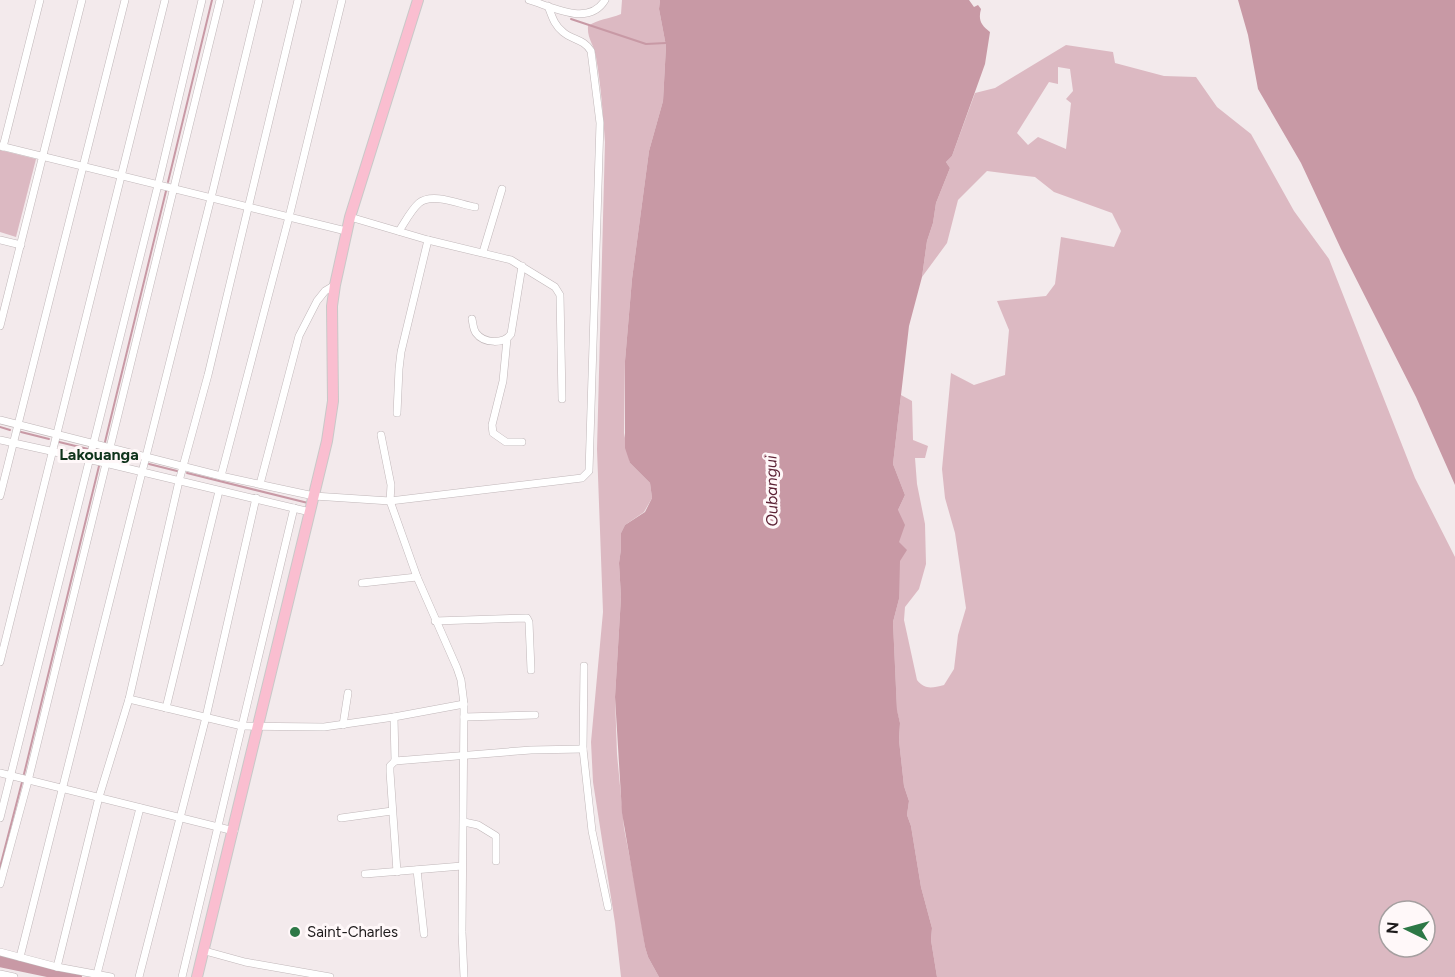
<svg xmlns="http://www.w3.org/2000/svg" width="1455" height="977" font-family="Figtree,sans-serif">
<rect width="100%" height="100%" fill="#f3eaec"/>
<!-- green -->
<g fill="#dcb9c2" fill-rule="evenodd">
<path d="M 622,0 L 660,0 L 659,9 L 666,46 L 663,101 L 649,151 L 632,279 L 625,361 L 624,433 L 630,463 L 650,483 L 652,498 L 644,512 L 625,525 L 621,533 L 621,549 L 619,563 L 621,597 L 615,697 L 617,754 L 624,828 L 639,906 L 645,947 L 648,957 L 659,977 L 621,977 L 615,923 L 593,782 L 591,742 L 603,612 L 597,449 L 605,142 C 603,114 601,86 596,57 C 594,44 587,39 588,26 C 598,19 609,19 621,14 Z"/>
<path d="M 1066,45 L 1113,52 L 1115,63 L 1164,76 L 1196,77 L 1217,107 L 1251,134 L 1294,211 L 1329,259 L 1415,478 L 1455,557 L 1455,977 L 937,977 L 931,940 L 932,928 L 921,887 L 911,826 L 907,815 L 909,801 L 904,786 L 899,740 L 900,723 L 897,711 L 893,622 L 899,599 L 898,510 L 905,495 L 893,464 L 901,395 L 912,401 L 913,440 L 928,446 L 925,458 L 915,458 L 917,484 L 925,524 L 926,564 L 919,589 L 905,607 L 904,620 L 917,680 C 925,690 932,688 944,685 L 954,669 L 958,635 L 966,608 L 955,533 L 945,498 L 942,469 L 951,373 L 974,385 L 1005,375 L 1009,330 L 997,301 L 1046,296 L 1055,284 L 1061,237 L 1114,247 L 1121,231 L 1112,213 L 1054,192 L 1035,177 L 987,171 L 958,200 L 947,243 L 922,277 L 927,241 L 933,223 L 936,203 L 950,168 L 946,162 L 952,156 L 975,93 L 995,88 ZM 1058,67 L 1070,69 L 1073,91 L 1066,99 L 1071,103 L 1066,149 L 1038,137 L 1028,145 L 1017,133 L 1049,82 L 1058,84 ZM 1389,911 L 1425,911 L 1425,947 L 1389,947 Z"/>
<polygon points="0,150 36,159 16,237 0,232"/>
</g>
<!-- water -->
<g fill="#c899a5">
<path d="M 660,0 L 969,0 L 974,7 L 978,5 L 981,9 C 978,20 981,25 990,32 L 985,64 L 952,156 L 946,162 L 950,168 L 936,203 L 933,223 L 927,241 L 922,277 L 909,326 L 893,464 L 905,495 L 898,510 L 905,525 L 899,542 L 907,550 L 900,561 L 899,599 L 893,622 L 897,710 L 900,723 L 899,740 L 904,786 L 909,801 L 907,815 L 911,826 L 921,887 L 932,928 L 931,940 L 937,977 L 659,977 L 648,957 L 645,947 L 622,813 L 615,697 L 621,597 L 619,563 L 621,549 L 621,533 L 625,525 L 645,512 L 652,498 L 650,483 L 630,463 L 625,448 L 625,361 L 632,279 L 649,151 L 663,101 L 666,46 L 659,9 Z"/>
<polygon points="1238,0 1455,0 1455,485 1416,397 1341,249 1301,163 1258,89 1248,35"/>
</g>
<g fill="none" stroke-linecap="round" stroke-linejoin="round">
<!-- stream -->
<g stroke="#c899a5" stroke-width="2">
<polyline points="571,19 646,44 666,43"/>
<polyline points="168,182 212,0"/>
<polyline points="0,427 10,430"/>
<polyline points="21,432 49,439"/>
<polyline points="59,442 88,449"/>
<polyline points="105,442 166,191"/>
<polyline points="96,451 107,454"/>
<polyline points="109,454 138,461"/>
<polyline points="149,464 177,471"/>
<polyline points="187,473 308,503"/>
<polyline points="24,774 99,466"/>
<polyline points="0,867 22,782"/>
</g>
<!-- river -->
<polyline stroke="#c899a5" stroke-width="12" points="0,961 76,977"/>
<!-- minor casing -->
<g stroke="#c0b7b9" stroke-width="8">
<g id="minor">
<path d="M 529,0 C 553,7 589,27 605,0"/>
<polyline points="0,146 346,231"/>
<polyline points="3,147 40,0"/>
<polyline points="350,217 428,240 511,260 555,287 560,295 562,399"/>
<path d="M 399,231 C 405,222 411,210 419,203 C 432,192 459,204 475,207"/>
<polyline points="0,240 21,245"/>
<polyline points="483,252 502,189"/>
<path d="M 472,319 C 473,323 473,329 476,333 C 484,344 504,344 511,334 L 522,266"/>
<polyline points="0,326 82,0"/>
<polyline points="507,339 503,381 492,425 493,433 506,442 522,442"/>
<polyline points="397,413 399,369 401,352 428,240"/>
<path d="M 0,420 L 221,476 L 314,496 L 390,501 L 582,478 L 589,471 L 600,123 L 591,51 C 584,39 572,40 563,32 C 554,25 552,16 548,6"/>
<polyline points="381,435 391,485 390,501 417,577 457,668 461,680 464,704 462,932 464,977"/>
<polyline points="0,440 105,463 310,512"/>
<polyline points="221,476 289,217 342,0"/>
<polyline points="260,484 299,336 317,301 325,291 335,285"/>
<polyline points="0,496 125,0"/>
<polyline points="362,583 417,577"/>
<polyline points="435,621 527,618 529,622 531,670"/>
<polyline points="0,662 165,0"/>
<polyline points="584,666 583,749 592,831 608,907"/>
<polyline points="129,699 242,726 324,727 394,717 464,704"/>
<polyline points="166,708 219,491"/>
<polyline points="394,717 395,761 531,750 583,749"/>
<polyline points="464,717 535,715"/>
<polyline points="343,725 348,693"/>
<polyline points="395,761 390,766 390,772 397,872"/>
<polyline points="0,773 234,831"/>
<polyline points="0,818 158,185 202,0"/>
<polyline points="341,818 392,811"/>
<polyline points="464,822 478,825 496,836 496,861"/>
<polyline points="417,870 424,934"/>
<polyline points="365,874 462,866"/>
<polyline points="0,884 28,781 220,0"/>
<polyline points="205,951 245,962 330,977"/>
<polyline points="0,952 57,967 111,977"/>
<polyline points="20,957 211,198 259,0"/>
<polyline points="57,967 99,797 129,699 179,481 208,375 298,0"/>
<polyline points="0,974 14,977"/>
<polyline points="97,974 140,808"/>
<polyline points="139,977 206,717 256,498"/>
<polyline points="182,977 294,508"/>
</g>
</g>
<!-- primary casing -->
<g stroke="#c9c8c8" stroke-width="12">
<polyline id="primary" points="197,977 327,441 333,401 332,306 335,285 350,217 418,0"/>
</g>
<!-- minor -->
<use href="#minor" stroke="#fff" stroke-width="7"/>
<!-- primary -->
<use href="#primary" stroke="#fabed0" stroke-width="10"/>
</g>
<!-- markers -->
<circle fill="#2d7846" stroke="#fff8f9" stroke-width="2" cx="295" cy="932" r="6"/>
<g text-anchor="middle" stroke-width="6" stroke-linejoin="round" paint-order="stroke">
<!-- poi labels -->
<g font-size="15" fill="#1d1a1b" stroke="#fff8f9" text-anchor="start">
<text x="307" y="937">Saint-Charles</text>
</g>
<!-- neighbourhood labels -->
<g font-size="16" font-weight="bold" fill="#0f331b" stroke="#fff8f9">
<text x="99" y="460">Lakouanga</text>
</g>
<!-- water labels -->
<g font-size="16" font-style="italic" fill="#5d2336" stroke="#fff8f9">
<text transform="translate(771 491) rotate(-91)" y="6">Oubangui</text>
</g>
</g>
<!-- north arrow -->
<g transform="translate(1407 929) rotate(275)"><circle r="28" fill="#fff8f9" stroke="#a59fa0" stroke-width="1.5"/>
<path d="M0-4.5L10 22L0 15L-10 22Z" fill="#2d7846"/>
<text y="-9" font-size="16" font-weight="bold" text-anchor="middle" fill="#1d1a1b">N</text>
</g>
</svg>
